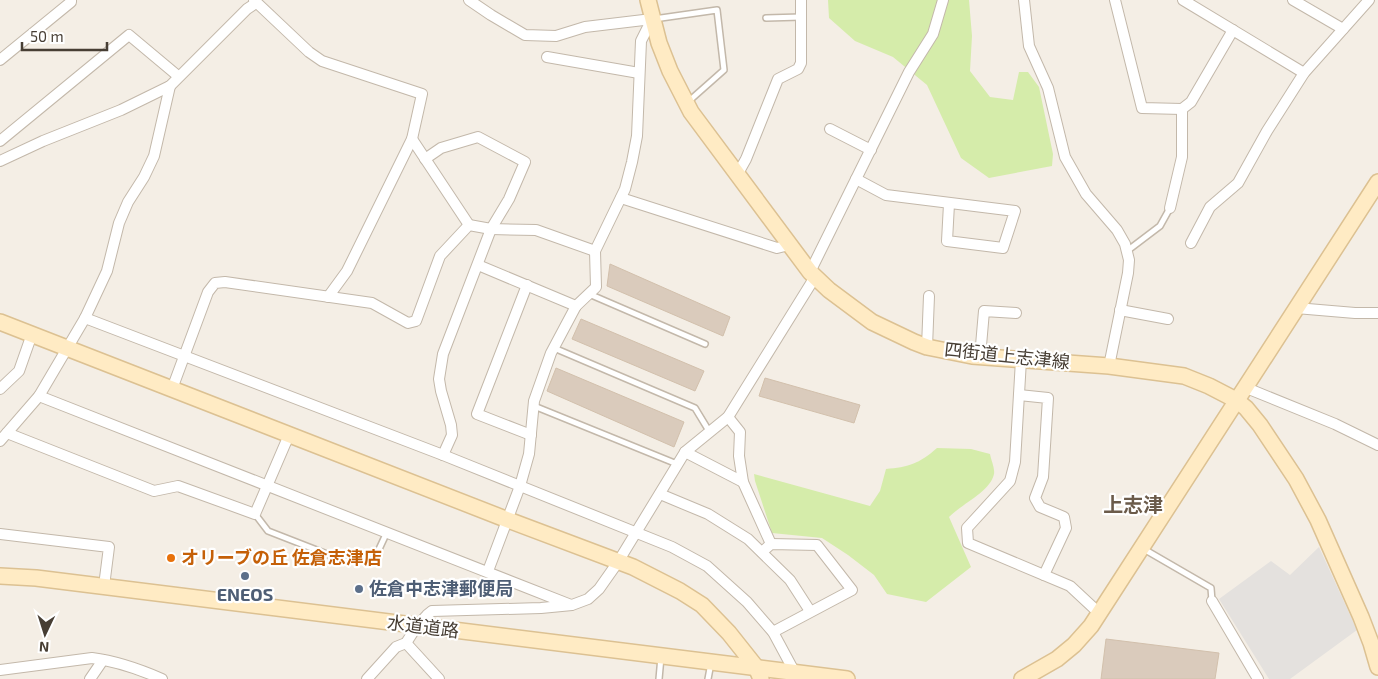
<svg xmlns="http://www.w3.org/2000/svg" width="1378" height="679" font-family="'Exo 2','Noto Sans JP',sans-serif">
<rect width="100%" height="100%" fill="#f4eee5"/>
<!-- green -->
<g fill="#d5ecaa">
<polygon points="828,0 969,0 972,36 970,71 990,97 1013,100 1019,72 1028,72 1039,87 1053,154 1052,166 989,178 961,158 927,85 893,57 855,41 829,18"/>
<path d="M 937,448 L 971,449 L 990,454 C 991,460 995,468 994,474 C 990,492 963,503 949,517 L 971,567 L 926,602 L 887,594 L 874,575 L 848,555 L 822,538 L 772,533 L 755,481 L 754,474 L 870,506 L 880,491 L 886,469 C 908,467 919,464 937,448 Z"/>
</g>
<!-- parking -->
<polygon fill="#e4e1de" points="1319,547 1357,630 1290,679 1269,679 1219,599 1271,561 1290,575"/>
<!-- building -->
<g fill="#dacbbc" stroke="#d2c0ac">
<polygon points="610,264 730,317 723,336 607,286"/>
<polygon points="581,319 704,371 695,391 572,339"/>
<polygon points="556,368 684,422 674,447 547,391"/>
<polygon points="765,378 860,405 854,423 759,396"/>
<polygon points="1106,639 1219,653 1215,679 1101,679"/>
</g>
<g fill="none" stroke-linecap="round" stroke-linejoin="round">
<!-- lane casing -->
<g stroke="#c3b8aa" stroke-width="8">
<g id="lane">
<polyline points="766,18 801,17"/>
<polyline points="654,19 717,10 724,70 689,101"/>
<polyline points="1127,251 1160,226 1170,208"/>
<polyline points="589,294 705,344"/>
<polyline points="554,348 695,408 709,431"/>
<polyline points="534,406 677,464"/>
<polyline points="255,514 268,531 345,561 374,560 387,532"/>
<polyline points="1142,548 1211,588 1212,601"/>
<polyline points="659,679 661,657"/>
<polyline points="708,679 711,663"/>
</g>
</g>
<!-- street casing -->
<g stroke="#c3b8aa" stroke-width="12">
<g id="street">
<polyline points="254,0 309,52 322,61 422,94 412,139 347,271 328,297"/>
<polyline points="469,0 491,15 525,35 556,36 585,27 652,19"/>
<polyline points="1024,0 1029,46 1048,88 1065,157 1086,194 1117,230 1125,244 1129,260 1128,273 1109,366"/>
<polyline points="1115,0 1142,108 1182,109"/>
<polyline points="1183,0 1304,73"/>
<polyline points="1293,0 1343,29"/>
<polyline points="547,57 639,73"/>
<polyline points="0,60 71,2 71,0"/>
<polyline points="830,129 871,150"/>
<polyline points="412,139 469,225"/>
<polyline points="0,141 129,35 178,76"/>
<polyline points="425,159 441,148 478,137 525,162 509,199 491,229 443,354 439,379 441,391 451,425 452,435 443,455"/>
<polyline points="0,161 43,141 121,110 170,86 247,9 256,3"/>
<polyline points="737,175 746,159 778,79 798,69 801,63 801,0"/>
<polyline points="856,179 886,195 1015,211 1003,248 947,241 949,204"/>
<polyline points="621,198 777,248 789,245"/>
<polyline points="1170,208 1182,157 1182,109 1191,102 1233,30"/>
<polyline points="1191,243 1210,207 1238,183 1267,131 1304,73 1369,0"/>
<polyline points="478,265 576,306"/>
<polyline points="810,272 909,72 933,34 943,0"/>
<polyline points="527,285 477,414 531,435"/>
<polyline points="1296,308 1355,313 1378,313"/>
<polyline points="1120,310 1168,319"/>
<polyline points="85,318 443,455 672,547 707,566 747,602 773,632 794,671"/>
<polyline points="927,347 929,296"/>
<polyline points="980,357 984,311 1016,313"/>
<polyline points="1021,360 1015,462 1010,481 967,528 968,543 1070,586 1099,613"/>
<polyline points="1244,387 1335,424 1378,445"/>
<polyline points="0,389 19,371 32,334"/>
<polyline points="172,389 208,292 215,283 225,282 372,303 408,323 416,321 440,256 469,225 491,229 536,230 595,251"/>
<polyline points="1019,395 1048,398 1043,477 1035,498 1040,507 1064,517 1066,528 1044,575"/>
<polyline points="39,396 571,605"/>
<polyline points="728,417 740,432 739,456 743,482 771,544"/>
<polyline points="7,433 154,491 178,486 255,514 289,435"/>
<polyline points="0,441 39,396 85,318 107,271 119,223 128,202 144,177 154,156 170,86"/>
<polyline points="685,452 743,482"/>
<polyline points="660,494 708,514 748,539 790,580 810,611"/>
<polyline points="0,534 109,547 104,586"/>
<polyline points="762,552 771,544 817,545 852,590 773,632"/>
<polyline points="488,571 520,486 529,454 534,401 551,353 576,306 596,287 595,251 625,189 632,162 637,136 641,41 652,19"/>
<polyline points="1212,601 1258,679"/>
<polyline points="406,643 439,679"/>
<path d="M 0,670 L 92,658 C 116,661 139,669 162,679"/>
<polyline points="90,679 103,660"/>
<polyline points="367,679 396,647 406,643 417,626 427,615 432,611 541,608 572,605 588,599 599,589 618,562 685,452 728,417 815,277"/>
</g>
</g>
<!-- secondary casing -->
<g stroke="#dcc192" stroke-width="18">
<g id="secondary">
<polyline points="648,0 659,43 670,71 691,112 810,272 829,290 872,322 914,342 927,347 972,356 1109,366 1184,376 1209,386 1236,400 1246,408 1260,425 1296,479 1318,520 1361,617 1371,643 1378,667"/>
<polyline points="0,322 508,520 633,567 680,591 702,605 729,633 756,667 761,679"/>
<polyline points="0,576 36,578 847,679"/>
<polyline points="1022,679 1057,659 1074,645 1091,626 1378,182"/>
</g>
</g>
<!-- lane -->
<use href="#lane" stroke="#fff" stroke-width="5"/>
<!-- street -->
<use href="#street" stroke="#fff" stroke-width="10"/>
<!-- secondary -->
<use href="#secondary" stroke="#ffebc4" stroke-width="15"/>
</g>
<!-- markers -->
<circle fill="#e8710a" stroke="#fff" stroke-width="2" cx="171" cy="558" r="5"/>
<g fill="#5c6f8a" stroke="#fff" stroke-width="2">
<circle cx="245" cy="576" r="5"/>
<circle cx="359" cy="589" r="5"/>
</g>
<g text-anchor="middle" stroke-width="4.5" stroke-linejoin="round" paint-order="stroke">
<!-- street labels -->
<g font-size="18" fill="#473e34" stroke="#fff">
<text transform="translate(1007 356) rotate(6)" y="6">四街道上志津線</text>
<text transform="translate(423 627) rotate(7)" y="6">水道道路</text>
</g>
<!-- food labels -->
<g font-size="18" font-weight="bold" fill="#c56008" stroke="#fff" text-anchor="start">
<text x="181" y="564">オリーブの丘 佐倉志津店</text>
</g>
<!-- service labels -->
<g font-size="18" font-weight="bold" fill="#4e5e75" stroke="#fff" text-anchor="start">
<text x="369" y="595">佐倉中志津郵便局</text>
<text x="245" y="601" text-anchor="middle">ENEOS</text>
</g>
<!-- quarter labels -->
<g font-size="20" font-weight="bold" fill="#6b5b4a" stroke="#fff">
<text x="1133" y="512">上志津</text>
</g>
</g>
<!-- north arrow -->
<g transform="translate(45 634) rotate(184)" stroke="#ffffff" stroke-width="4" paint-order="stroke">
<path d="M0-4L9 19L0 12L-9 19Z" fill="#473e34"/>
<text y="-8" font-size="14" font-weight="bold" text-anchor="middle" fill="#473e34">N</text>
</g>
<!-- scale -->
<path d="M22 42v8h85v-8" fill="none" stroke="#473e34" stroke-width="2.5"/>
<text x="30" y="42" font-size="15" fill="#473e34" stroke="#ffffff" stroke-width="4" paint-order="stroke">50 m</text>
</svg>
